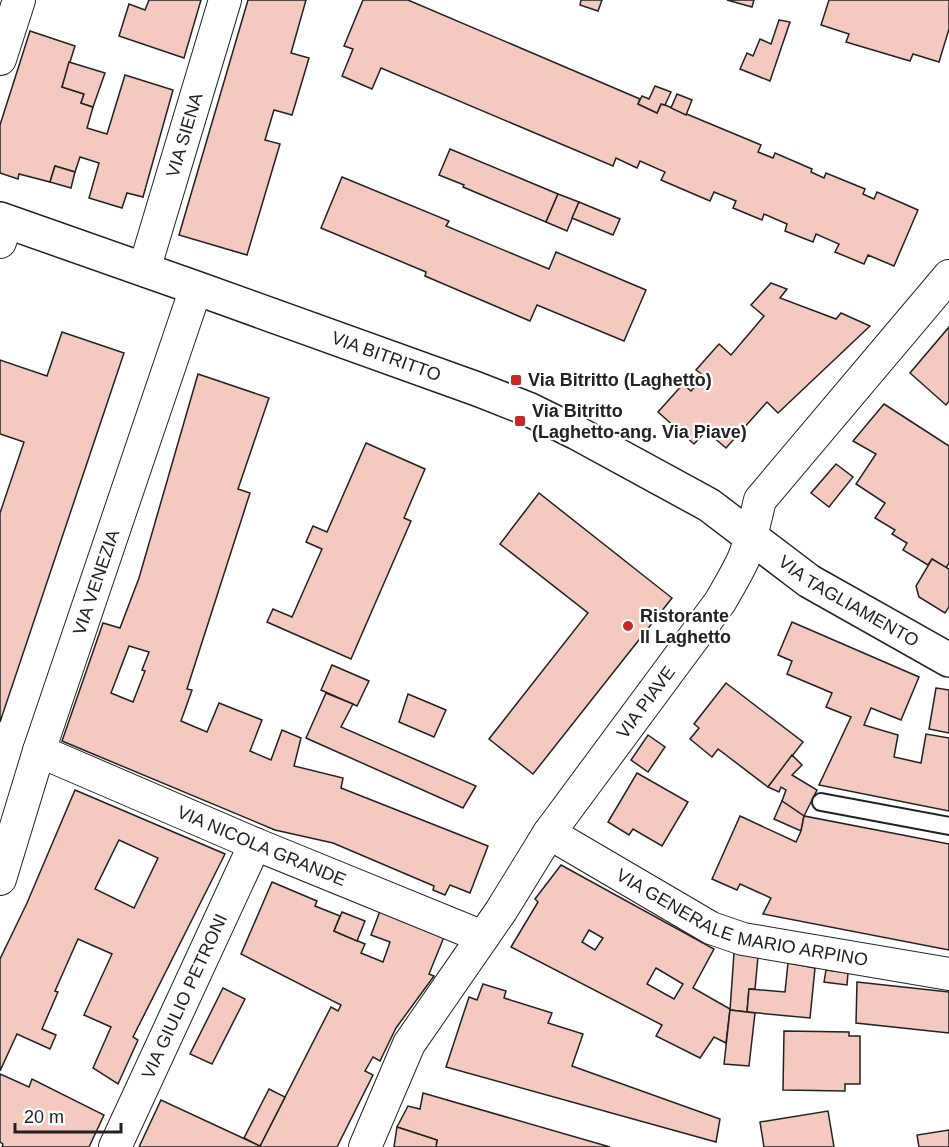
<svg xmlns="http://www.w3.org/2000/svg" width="949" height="1147" font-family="Arial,sans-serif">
<rect width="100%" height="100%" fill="#fff"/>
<!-- building -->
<g fill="#f3c9c0" stroke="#222" stroke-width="1.5" fill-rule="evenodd">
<polygon points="149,0 201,0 184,58 119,36 129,4 145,10"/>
<polygon points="248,0 306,0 291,53 309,58 292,115 274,110 265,140 280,144 247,255 179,235"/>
<polygon points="363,0 408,0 640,99 638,104 657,113 661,104 665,105 761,145 758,152 773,158 775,153 812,169 811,172 824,178 826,173 865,189 863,194 874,199 877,192 918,210 894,266 868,255 864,264 835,252 839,244 816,234 813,242 785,231 787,224 764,214 762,220 733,208 736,201 714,192 710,201 661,180 665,172 640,161 637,168 616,158 613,166 381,68 372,89 342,76 353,49 344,46"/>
<polygon points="581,0 602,0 598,11 580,5"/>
<polygon points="727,0 754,0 752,7"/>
<polygon points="829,0 949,0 949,29 939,62 913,54 910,61 846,42 849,34 821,25"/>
<polygon points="779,20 790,22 770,81 740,69 747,53 753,56 760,39 771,44"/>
<polygon points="30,31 75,46 62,87 84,94 81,103 93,107 87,128 107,134 125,75 173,90 143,197 127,193 122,208 89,198 99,163 80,157 75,172 55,166 50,182 19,174 18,179 0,173 0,125"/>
<polygon points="69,62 105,73 93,107 81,103 84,94 62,87"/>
<polygon points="655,86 671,92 665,105 661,104 657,113 638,104 642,96 649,99"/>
<polygon points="677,94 692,100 686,115 671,108"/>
<polygon points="450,149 558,194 546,222 463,187 464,185 439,175"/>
<polygon points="55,166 75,172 71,188 50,182"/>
<polygon points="342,177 449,221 446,226 549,269 556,252 646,290 624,341 537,305 530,321 425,276 426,272 321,228"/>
<polygon points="558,194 579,202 567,231 546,222"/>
<polygon points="579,202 620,219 613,235 572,218"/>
<polygon points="771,283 787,289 780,298 836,319 841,313 870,326 778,413 767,402 726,448 706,431 694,444 658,412 683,384 691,391 704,376 696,370 719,344 731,355 764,316 751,305"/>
<polygon points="949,327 949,401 946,405 910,373"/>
<polygon points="62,332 124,353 0,722 0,513 24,442 0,434 0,360 47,376"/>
<path d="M 198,374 L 269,398 L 238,489 L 250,493 L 187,689 L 192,690 L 181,721 L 207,732 L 219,703 L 262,720 L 250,751 L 271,760 L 282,730 L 301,738 L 294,766 L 343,778 L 341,788 L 488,846 L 470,893 L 450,885 L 445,895 L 433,890 L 434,886 L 333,843 L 275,830 L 62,741 L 103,623 L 120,628 L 139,578 ZM 129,646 L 149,652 L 142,670 L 145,671 L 133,702 L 111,693 Z"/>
<polygon points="884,404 949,446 949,563 946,568 932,559 928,565 903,550 907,543 892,534 895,530 875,518 885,503 856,484 876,454 853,441"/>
<polygon points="366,443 425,469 404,518 411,521 351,659 267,622 273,609 292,617 322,549 306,542 313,526 327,532"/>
<polygon points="836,464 853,477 829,507 811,493"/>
<polygon points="539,493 672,598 533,774 489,739 588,613 500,544"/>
<polygon points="932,559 949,569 949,607 945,613 919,597 916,586"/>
<polygon points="792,622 919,677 901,720 871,708 864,725 898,735 894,757 921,763 926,734 949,738 949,811 819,785 851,717 826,707 832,693 787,674 792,661 778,655"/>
<polygon points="332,665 369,681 357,706 321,690"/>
<polygon points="726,683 803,742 768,787 718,749 712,757 690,739 699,728 694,724"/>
<polygon points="936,688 949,690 949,733 929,729"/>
<polygon points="326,693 353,704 341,727 476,786 463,808 306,738"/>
<polygon points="408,694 446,710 434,737 399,722"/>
<polygon points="648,735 665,747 648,772 631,760"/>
<polygon points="792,755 802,765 792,775 817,790 804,816 782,801 786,790 781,787 779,792 768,787"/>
<polygon points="637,773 688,802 662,846 633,829 629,835 608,822"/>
<path d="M 75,790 L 225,854 L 133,1037 L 138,1040 L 118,1084 L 93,1068 L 111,1027 L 84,1015 L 112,954 L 78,939 L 55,991 L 58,992 L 42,1029 L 56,1035 L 50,1049 L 17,1034 L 0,1071 L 0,959 L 27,903 ZM 119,840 L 158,858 L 134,908 L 95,889 Z"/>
<polygon points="782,801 804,816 801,831 774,819"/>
<polygon points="740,816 796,842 801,831 804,816 949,844 949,950 763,914 771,898 740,884 737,890 712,879"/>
<path d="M 561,865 L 714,949 L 693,988 L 730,1009 L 726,1043 L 714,1037 L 700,1058 L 656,1036 L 662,1025 L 511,947 L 538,902 L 535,899 ZM 589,930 L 603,938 L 595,950 L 582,942 ZM 656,968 L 683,984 L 674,999 L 647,984 Z"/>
<polygon points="272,882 317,901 315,906 340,916 334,931 365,944 361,953 383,962 390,942 371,935 380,911 444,937 429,974 434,976 396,1028 380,1061 373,1057 365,1071 373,1075 337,1147 139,1147 161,1100 260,1146 331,1007 338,1011 341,1005 241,954"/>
<polygon points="342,912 365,921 357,941 334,931"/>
<polygon points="734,953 758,957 755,989 749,989 747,1012 730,1010"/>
<polygon points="788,963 815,968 810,1018 747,1012 749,989 785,992"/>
<polygon points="826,970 848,973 847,985 824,982"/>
<polygon points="857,982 949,992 949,1033 856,1023"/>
<polygon points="483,984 506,991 504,998 552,1013 548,1023 583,1034 572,1066 720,1119 716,1142 446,1067 469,997 477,1000"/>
<polygon points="223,988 245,999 212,1064 190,1054"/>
<polygon points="730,1010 755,1013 749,1066 724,1064"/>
<polygon points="784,1031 849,1032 849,1036 860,1036 860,1084 845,1084 845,1091 783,1090"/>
<polygon points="0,1074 29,1087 32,1079 104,1115 89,1147 2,1147 3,1144 0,1142"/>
<polygon points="269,1089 285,1097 260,1146 244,1138"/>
<polygon points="423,1093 610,1147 436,1147 437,1140 397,1127 408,1106 420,1109"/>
<polygon points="828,1111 834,1147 764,1147 760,1122"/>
<polygon points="397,1127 437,1140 436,1147 394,1147"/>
<polygon points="949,1130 949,1147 919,1147 917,1135"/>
</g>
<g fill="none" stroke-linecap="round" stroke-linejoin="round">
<!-- lane casing -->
<g stroke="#222" stroke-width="20">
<polyline id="lane" points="821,802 949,826"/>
</g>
<!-- street casing -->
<g stroke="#222" stroke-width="34">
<g id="street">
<polyline points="0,59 19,0"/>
<polyline points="0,242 7,222"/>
<path id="s1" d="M 144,270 L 225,0"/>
<path id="s2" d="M 39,751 L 255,844 L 483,937"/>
<path id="s3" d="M 549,833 L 711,928 L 743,939 L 949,974"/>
<path id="s4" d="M 0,879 L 39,751 L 196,288"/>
<path id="s5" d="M 115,1147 L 255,844"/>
<path id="s6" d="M 365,1147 L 409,1044 L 501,911 L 549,833 L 720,602 C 728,588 736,575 743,560 C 751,541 755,520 760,500 L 949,276"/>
</g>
</g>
<!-- secondary casing -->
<g stroke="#222" stroke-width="36">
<g id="secondary">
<path id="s7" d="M 0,219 L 196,288 L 477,389 L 528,409 L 577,433 L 709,505 L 809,581 L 949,660"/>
</g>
</g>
<!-- lane -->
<use href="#lane" stroke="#fff" stroke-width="16"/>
<!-- street -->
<use href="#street" stroke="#fff" stroke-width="32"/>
<!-- secondary -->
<use href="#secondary" stroke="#fff" stroke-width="33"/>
</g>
<!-- markers -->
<g fill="#c62828" stroke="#fff" stroke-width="2">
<rect x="510" y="374" width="12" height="12" rx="3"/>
<rect x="514" y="415" width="12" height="12" rx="3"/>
<circle cx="628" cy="626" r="6"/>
</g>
<g text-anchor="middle" stroke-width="4.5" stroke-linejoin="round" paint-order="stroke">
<!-- street labels -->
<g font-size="18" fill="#222" stroke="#fff">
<text dy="6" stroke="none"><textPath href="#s1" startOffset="141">VIA SIENA</textPath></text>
<text dy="6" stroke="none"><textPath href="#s7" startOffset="410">VIA BITRITTO</textPath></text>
<text dy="6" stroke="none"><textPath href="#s4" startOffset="312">VIA VENEZIA</textPath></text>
<text dy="6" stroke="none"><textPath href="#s7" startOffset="936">VIA TAGLIAMENTO</textPath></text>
<text dy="6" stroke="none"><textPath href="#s6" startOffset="528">VIA PIAVE</textPath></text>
<text dy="6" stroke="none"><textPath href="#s2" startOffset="242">VIA NICOLA GRANDE</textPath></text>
<text dy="6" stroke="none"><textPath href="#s3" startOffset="214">VIA GENERALE MARIO ARPINO</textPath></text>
<text dy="6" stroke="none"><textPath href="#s5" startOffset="166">VIA GIULIO PETRONI</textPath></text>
</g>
<!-- poi labels -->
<g font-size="18" font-weight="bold" fill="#222" stroke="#fff" text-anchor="start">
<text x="528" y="386">Via Bitritto (Laghetto)</text>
<text x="532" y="417">Via Bitritto<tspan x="532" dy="21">(Laghetto-ang. Via Piave)</tspan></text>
<text x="640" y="622">Ristorante<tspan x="640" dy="21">Il Laghetto</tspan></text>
</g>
</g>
<!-- scale -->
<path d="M15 1123v9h106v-9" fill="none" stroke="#222222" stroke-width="3"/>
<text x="24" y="1123" font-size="18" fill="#222222" stroke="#ffffff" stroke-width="4.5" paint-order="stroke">20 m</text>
</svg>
